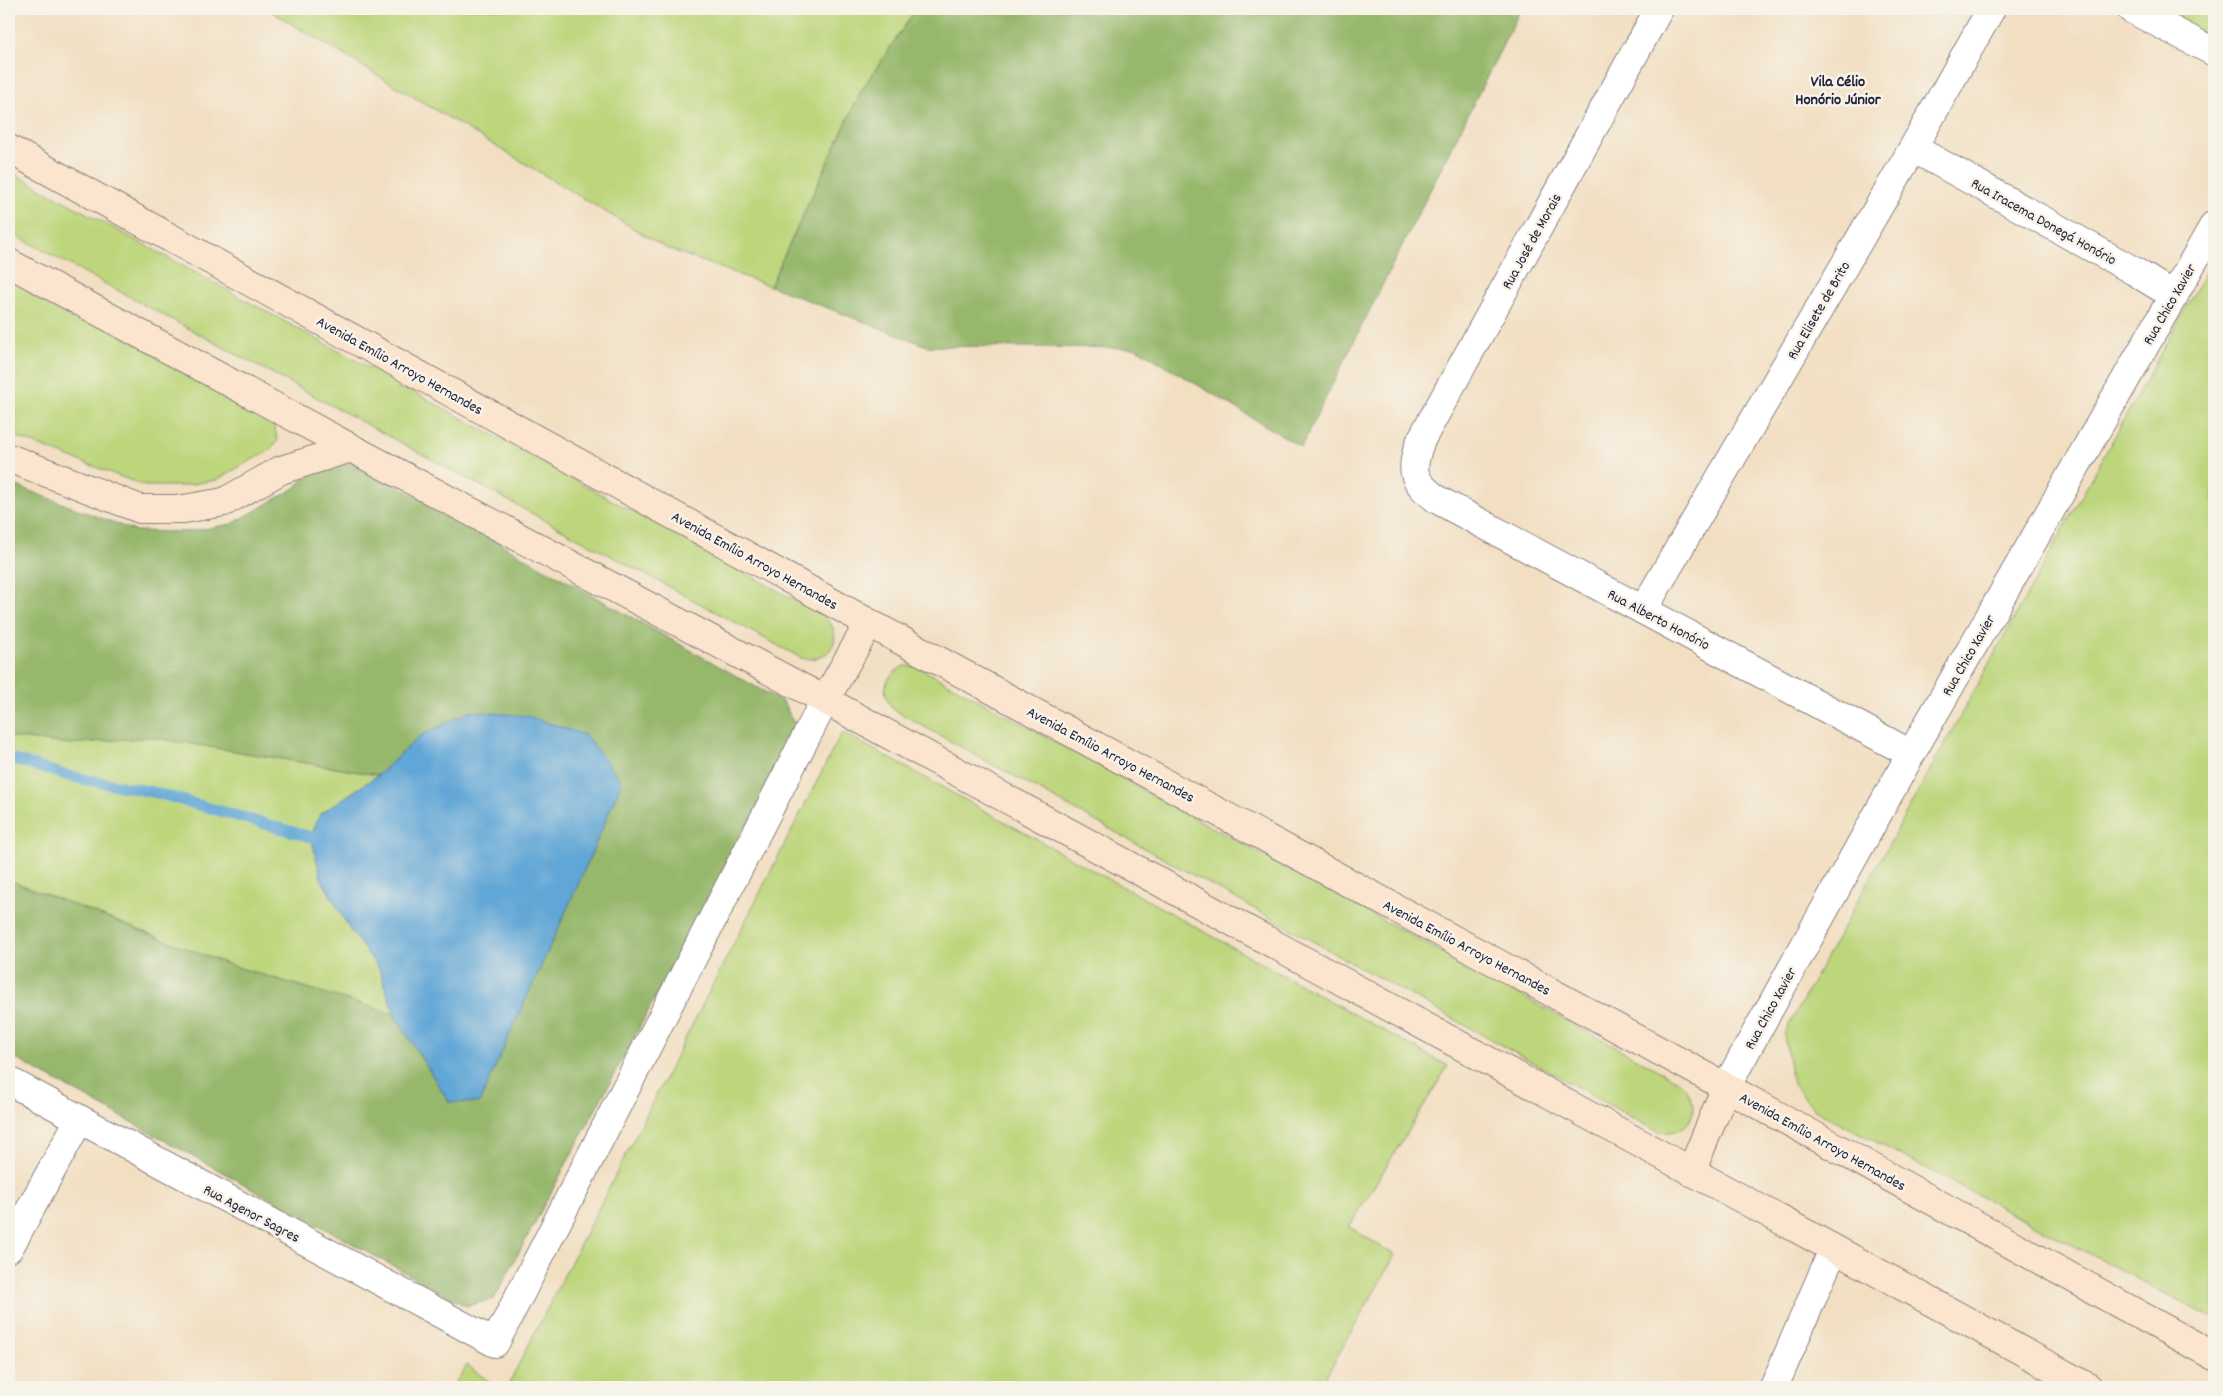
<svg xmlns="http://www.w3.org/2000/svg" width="2223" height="1396" font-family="Dekko,sans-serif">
<rect width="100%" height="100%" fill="#f7f3e8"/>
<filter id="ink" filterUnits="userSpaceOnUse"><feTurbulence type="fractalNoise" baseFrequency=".02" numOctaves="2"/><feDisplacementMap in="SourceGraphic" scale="10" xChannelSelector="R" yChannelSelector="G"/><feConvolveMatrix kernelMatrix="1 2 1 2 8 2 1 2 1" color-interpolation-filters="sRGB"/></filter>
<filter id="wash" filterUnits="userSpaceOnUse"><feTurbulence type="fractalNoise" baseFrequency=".0096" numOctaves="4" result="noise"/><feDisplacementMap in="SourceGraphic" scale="20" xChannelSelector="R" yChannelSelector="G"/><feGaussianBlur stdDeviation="1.12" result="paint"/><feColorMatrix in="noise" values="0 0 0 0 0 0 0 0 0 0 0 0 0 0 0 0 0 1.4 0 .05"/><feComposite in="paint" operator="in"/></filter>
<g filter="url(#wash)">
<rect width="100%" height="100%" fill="#f2dfc2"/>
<!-- green -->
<g fill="#bdd67c" stroke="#707c5c">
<polygon points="267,9 916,9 861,91 770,286 666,248"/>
<polygon points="2158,9 2214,9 2214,40"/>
<path d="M 9,171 L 824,616 C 847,637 830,664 801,658 L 9,232 Z"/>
<polygon points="2214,257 2214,1319 1815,1110 1793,1084 1784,1034"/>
<polygon points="9,275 271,416 278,441 268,451 216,480 182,486 145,486 9,434"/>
<path d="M 905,666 L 916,666 L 1678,1081 C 1707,1104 1691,1141 1655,1130 L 894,710 C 879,693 884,675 905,666 Z"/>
<polygon points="842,732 1448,1066 1349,1227 1395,1255 1320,1387 507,1387"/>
<polygon points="9,737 70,744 150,737 378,775 319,815 321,878 350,930 379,969 394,1014 230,965 9,880"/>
<polygon points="467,1365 496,1387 453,1387"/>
</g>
<!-- forest -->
<g fill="#96b76c" stroke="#5c6c54">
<polygon points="916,9 1521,9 1301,447 1136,348 927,346 770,286 861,91"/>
<polygon points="356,463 783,702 798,731 494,1299 466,1306 9,1055 9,880 230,965 394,1014 449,1102 420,736 378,775 150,737 70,744 9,737 9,483 135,531 186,532 232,524 295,488 316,466"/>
</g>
<!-- water -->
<polygon fill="#61a6d6" stroke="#426488" points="471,711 528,716 585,735 622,782 577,887 479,1103 449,1102 394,1014 379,969 350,930 321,878 311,837 319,815 378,775 420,736"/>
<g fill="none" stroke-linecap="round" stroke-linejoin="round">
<!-- stream -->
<polyline stroke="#61a6d6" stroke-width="11" points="9,758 72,777 153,792 311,837 326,834"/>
</g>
</g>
<g filter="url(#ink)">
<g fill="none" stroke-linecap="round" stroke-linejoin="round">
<!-- street casing -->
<g stroke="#8a807e" stroke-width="30">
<g id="street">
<path d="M 1659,9 L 1421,440 C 1409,471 1412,481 1438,500 L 1911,754"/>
<polyline points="2131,9 2214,52"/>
<polyline points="1913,148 2134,271 2174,296"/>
<polyline points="1643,610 1913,148 1991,9"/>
<polyline points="9,1081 495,1343 825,700"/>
<polyline points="1726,1087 1911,754 2214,225"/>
<polyline points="9,1248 79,1120"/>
<polyline points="1774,1387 1833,1250"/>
</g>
</g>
<!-- secondary casing -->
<g stroke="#8a807e" stroke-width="30">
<g id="secondary">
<polyline points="9,149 869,623 1726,1087 2214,1356"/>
<polyline points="9,263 351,448 825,700 2088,1387"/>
<polyline points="9,458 140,509 184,509 224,502 281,470 351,448"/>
<polyline points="825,700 869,623"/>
<polyline points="1691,1172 1726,1087"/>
</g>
</g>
<!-- street -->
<use href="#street" stroke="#fff" stroke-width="28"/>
<!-- secondary -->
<use href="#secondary" stroke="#fce5cf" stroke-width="28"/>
</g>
</g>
<g text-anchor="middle" stroke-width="5" stroke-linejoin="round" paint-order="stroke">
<!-- street labels -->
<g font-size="15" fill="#22223b" stroke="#f7f3e8">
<text transform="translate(2044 221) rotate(29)" y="5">Rua Iracema Donegá Honório</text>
<text transform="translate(1531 241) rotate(-61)" y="5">Rua José de Morais</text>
<text transform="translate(2169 304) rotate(-60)" y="5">Rua Chico Xavier</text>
<text transform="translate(1818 310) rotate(-60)" y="5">Rua Elisete de Brito</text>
<text transform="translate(400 365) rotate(29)" y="5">Avenida Emílio Arroyo Hernandes</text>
<text transform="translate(755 560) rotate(29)" y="5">Avenida Emílio Arroyo Hernandes</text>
<text transform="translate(1659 619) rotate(28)" y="5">Rua Alberto Honório</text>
<text transform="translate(1968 655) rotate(-60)" y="5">Rua Chico Xavier</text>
<text transform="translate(1111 754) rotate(28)" y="5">Avenida Emílio Arroyo Hernandes</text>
<text transform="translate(1467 947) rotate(28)" y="5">Avenida Emílio Arroyo Hernandes</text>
<text transform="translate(1770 1008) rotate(-61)" y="5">Rua Chico Xavier</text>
<text transform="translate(1823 1141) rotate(29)" y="5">Avenida Emílio Arroyo Hernandes</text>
<text transform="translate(252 1213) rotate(28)" y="5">Rua Agenor Sagres</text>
</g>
<!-- neighbourhood labels -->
<g font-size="16" font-weight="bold" fill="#22223b" stroke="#f7f3e8">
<text x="1838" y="86">Vila Célio<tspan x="1838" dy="18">Honório Júnior</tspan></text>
</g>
</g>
<!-- margin -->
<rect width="2223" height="1396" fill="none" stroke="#f7f3e8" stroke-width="30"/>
</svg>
